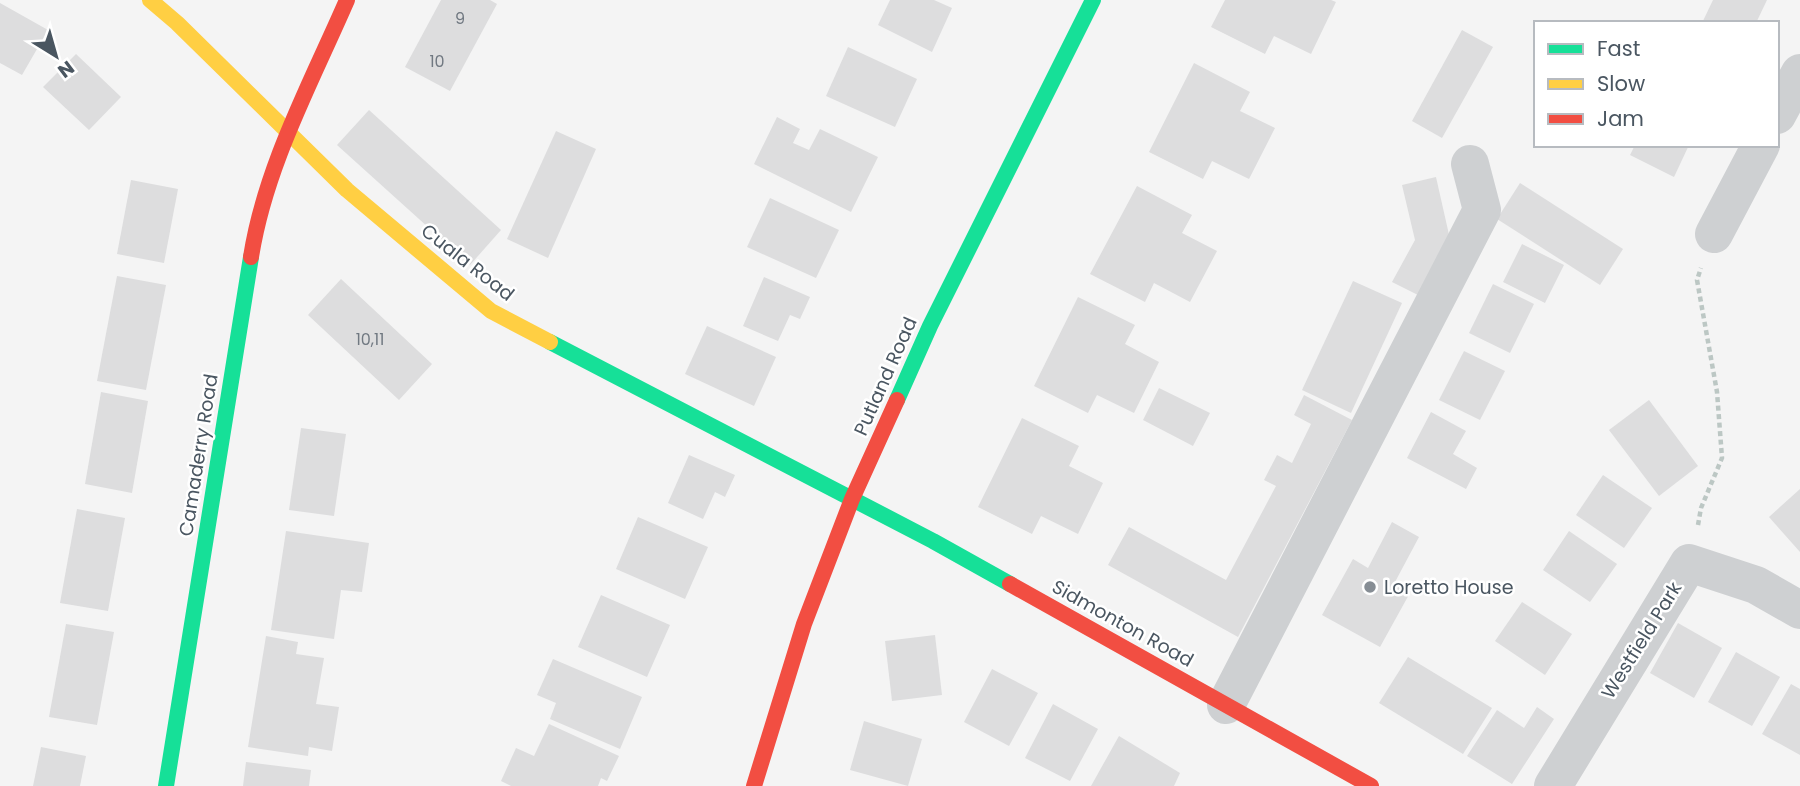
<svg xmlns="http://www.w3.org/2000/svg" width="1800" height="786" font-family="Poppins,sans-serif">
<rect width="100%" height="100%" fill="#f4f4f4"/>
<!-- building -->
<g fill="#ddddde">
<polygon points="441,0 490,0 497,4 450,91 405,67"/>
<polygon points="890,0 934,0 952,8 932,52 878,25"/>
<polygon points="1225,0 1331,0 1336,2 1311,54 1274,36 1265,54 1211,27"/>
<polygon points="1713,0 1767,0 1756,23 1702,23"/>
<polygon points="0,3 48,30 22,75 0,63"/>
<polygon points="1462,30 1493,47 1442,138 1412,121"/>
<polygon points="848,47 917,79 895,127 826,96"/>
<polygon points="76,54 121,97 89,130 43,87"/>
<polygon points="1194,63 1250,92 1240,111 1275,128 1249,179 1212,161 1203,179 1149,152"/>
<polygon points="369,110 501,230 470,265 337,145"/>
<polygon points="777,117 800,129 793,143 809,150 820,129 878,157 851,212 754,164"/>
<polygon points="556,131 596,149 548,258 507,239"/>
<polygon points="1635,145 1689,145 1674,177 1630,155"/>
<polygon points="1436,177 1452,248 1424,298 1392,282 1415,240 1402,185"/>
<polygon points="131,180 178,189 164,263 117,254"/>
<polygon points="1520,183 1623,249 1600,285 1497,219"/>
<polygon points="1137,186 1192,215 1182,233 1217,251 1190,302 1154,283 1145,302 1090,274"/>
<polygon points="770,198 839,230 816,278 747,247"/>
<polygon points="1522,244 1564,265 1545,303 1503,282"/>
<polygon points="117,276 166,285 146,390 97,381"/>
<polygon points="764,277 810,297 800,319 790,315 778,341 743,326"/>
<polygon points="341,279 432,364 399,400 308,315"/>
<polygon points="1353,281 1402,303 1351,413 1302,390"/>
<polygon points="1493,284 1534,304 1510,353 1469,333"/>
<polygon points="1078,297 1135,325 1125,344 1159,362 1134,413 1097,395 1088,413 1034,386"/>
<polygon points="707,326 776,357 754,406 685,374"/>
<polygon points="1464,351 1505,371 1480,420 1439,400"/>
<polygon points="1159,388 1210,413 1193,446 1143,420"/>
<polygon points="101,392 148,401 132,493 85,484"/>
<polygon points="1304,395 1352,420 1238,637 1108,565 1129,527 1226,580 1276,486 1264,480 1277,455 1292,463 1311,424 1294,415"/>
<polygon points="1649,400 1698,466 1659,496 1609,430"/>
<polygon points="1431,412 1466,431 1453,454 1477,468 1466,489 1407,458"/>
<polygon points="1022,418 1079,446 1069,466 1103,483 1078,534 1041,516 1032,534 978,507"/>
<polygon points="301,428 346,434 334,516 289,510"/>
<polygon points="689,455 735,475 725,497 715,492 703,519 668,503"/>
<polygon points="1603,475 1652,508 1624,548 1576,515"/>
<polygon points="1800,489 1800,552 1769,517"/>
<polygon points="77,509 125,518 108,611 60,603"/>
<polygon points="638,517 708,547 685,599 616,569"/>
<polygon points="1392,522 1419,537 1395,582 1411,591 1380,647 1322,615 1353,559 1368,568"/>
<polygon points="286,531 369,543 362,592 341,590 334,639 271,630"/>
<polygon points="1569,531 1617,564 1590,602 1543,570"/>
<polygon points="601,595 670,625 647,677 578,647"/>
<polygon points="1522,602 1572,634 1545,675 1495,641"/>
<polygon points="1678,623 1722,648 1694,698 1650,673"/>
<polygon points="66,624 114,632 97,725 49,717"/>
<polygon points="935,635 942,695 892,701 885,641"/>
<polygon points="266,636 298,642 296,654 324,658 316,704 339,707 332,751 309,747 308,756 248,747"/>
<polygon points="1736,652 1780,677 1752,726 1708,702"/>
<polygon points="1408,657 1492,708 1463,754 1379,703"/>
<polygon points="553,659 642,697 620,749 550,719 556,703 537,695"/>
<polygon points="992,669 1038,693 1009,746 964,722"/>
<polygon points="1791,684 1800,689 1800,755 1762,734"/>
<polygon points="1053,704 1098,729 1070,781 1025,758"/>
<polygon points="1537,707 1554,719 1512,784 1467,756 1497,710 1524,728"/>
<polygon points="864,721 922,739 908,786 850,770"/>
<polygon points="549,724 619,756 607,781 601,778 598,786 511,786 501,781 516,748 534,756"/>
<polygon points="1119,736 1180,773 1174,786 1091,786"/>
<polygon points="41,747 86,756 80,786 33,786"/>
<polygon points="246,762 311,770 309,786 243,786"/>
</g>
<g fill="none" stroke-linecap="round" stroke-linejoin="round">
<!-- path -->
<polyline stroke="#bcc7c4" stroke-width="4.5" stroke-dasharray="5 3.5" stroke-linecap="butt" points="1698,525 1701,508 1722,458 1717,392 1697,280 1701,268"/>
<!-- street -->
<g stroke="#ced0d2" stroke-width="38">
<polyline points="1777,115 1800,73"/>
<polyline points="1714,234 1761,145"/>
<polyline points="1226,705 1482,210 1470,164"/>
<polyline points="1553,786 1689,563 1756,585 1800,610"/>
</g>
<!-- fast -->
<g stroke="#16e098" stroke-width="16">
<polyline points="550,342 933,541 1010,584"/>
<polyline points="897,400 930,326 1093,0"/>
<polyline points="166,786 251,257"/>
</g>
<!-- slow -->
<polyline stroke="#ffcf43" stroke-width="16" points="150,0 177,23 347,190 491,311 550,342"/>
<!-- jam -->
<g stroke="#f24e42" stroke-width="16">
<path d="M 251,257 C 265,167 311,83 347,0"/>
<polyline points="1010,584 1371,786"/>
<polyline points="754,786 804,624 852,499 897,400"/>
</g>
</g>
<!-- markers -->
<circle fill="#868d94" stroke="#fff" stroke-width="2.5" cx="1370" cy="587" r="7"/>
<g text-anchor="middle" stroke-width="5" stroke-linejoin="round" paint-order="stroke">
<!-- number labels -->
<g font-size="16" fill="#707881">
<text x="460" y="24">9</text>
<text x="437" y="67">10</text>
<text x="370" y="345">10,11</text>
</g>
<!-- street labels -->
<g font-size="19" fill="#4a5661" stroke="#fff">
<text transform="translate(468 262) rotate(38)" y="7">Cuala Road</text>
<text transform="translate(885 376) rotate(-66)" y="7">Putland Road</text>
<text transform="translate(198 455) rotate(-81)" y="7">Camaderry Road</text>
<text transform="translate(1123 623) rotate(29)" y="7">Sidmonton Road</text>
<text transform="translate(1641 640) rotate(-58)" y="7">Westfield Park</text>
</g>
<!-- poi labels -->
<g font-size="19" fill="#4a5661" stroke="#fff" text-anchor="start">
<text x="1384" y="594">Loretto House</text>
</g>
</g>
<!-- legend -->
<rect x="1534" y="21" width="245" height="126" fill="#ffffff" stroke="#b7bbc0" stroke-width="2"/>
<rect x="1548" y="44" width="35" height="10" fill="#16e098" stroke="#b7bbc0" stroke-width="2"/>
<text x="1597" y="56" font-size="21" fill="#4a5661">Fast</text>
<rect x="1548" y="79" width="35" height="10" fill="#ffcf43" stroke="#b7bbc0" stroke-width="2"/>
<text x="1597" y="91" font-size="21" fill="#4a5661">Slow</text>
<rect x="1548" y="114" width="35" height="10" fill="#f24e42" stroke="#b7bbc0" stroke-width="2"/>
<text x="1597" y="126" font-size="21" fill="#4a5661">Jam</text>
<!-- north arrow -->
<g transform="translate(56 56) rotate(143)" stroke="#ffffff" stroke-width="5" paint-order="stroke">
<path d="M0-5L12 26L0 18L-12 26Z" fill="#4a5661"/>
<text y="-10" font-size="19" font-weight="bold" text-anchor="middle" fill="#4a5661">N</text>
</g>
</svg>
